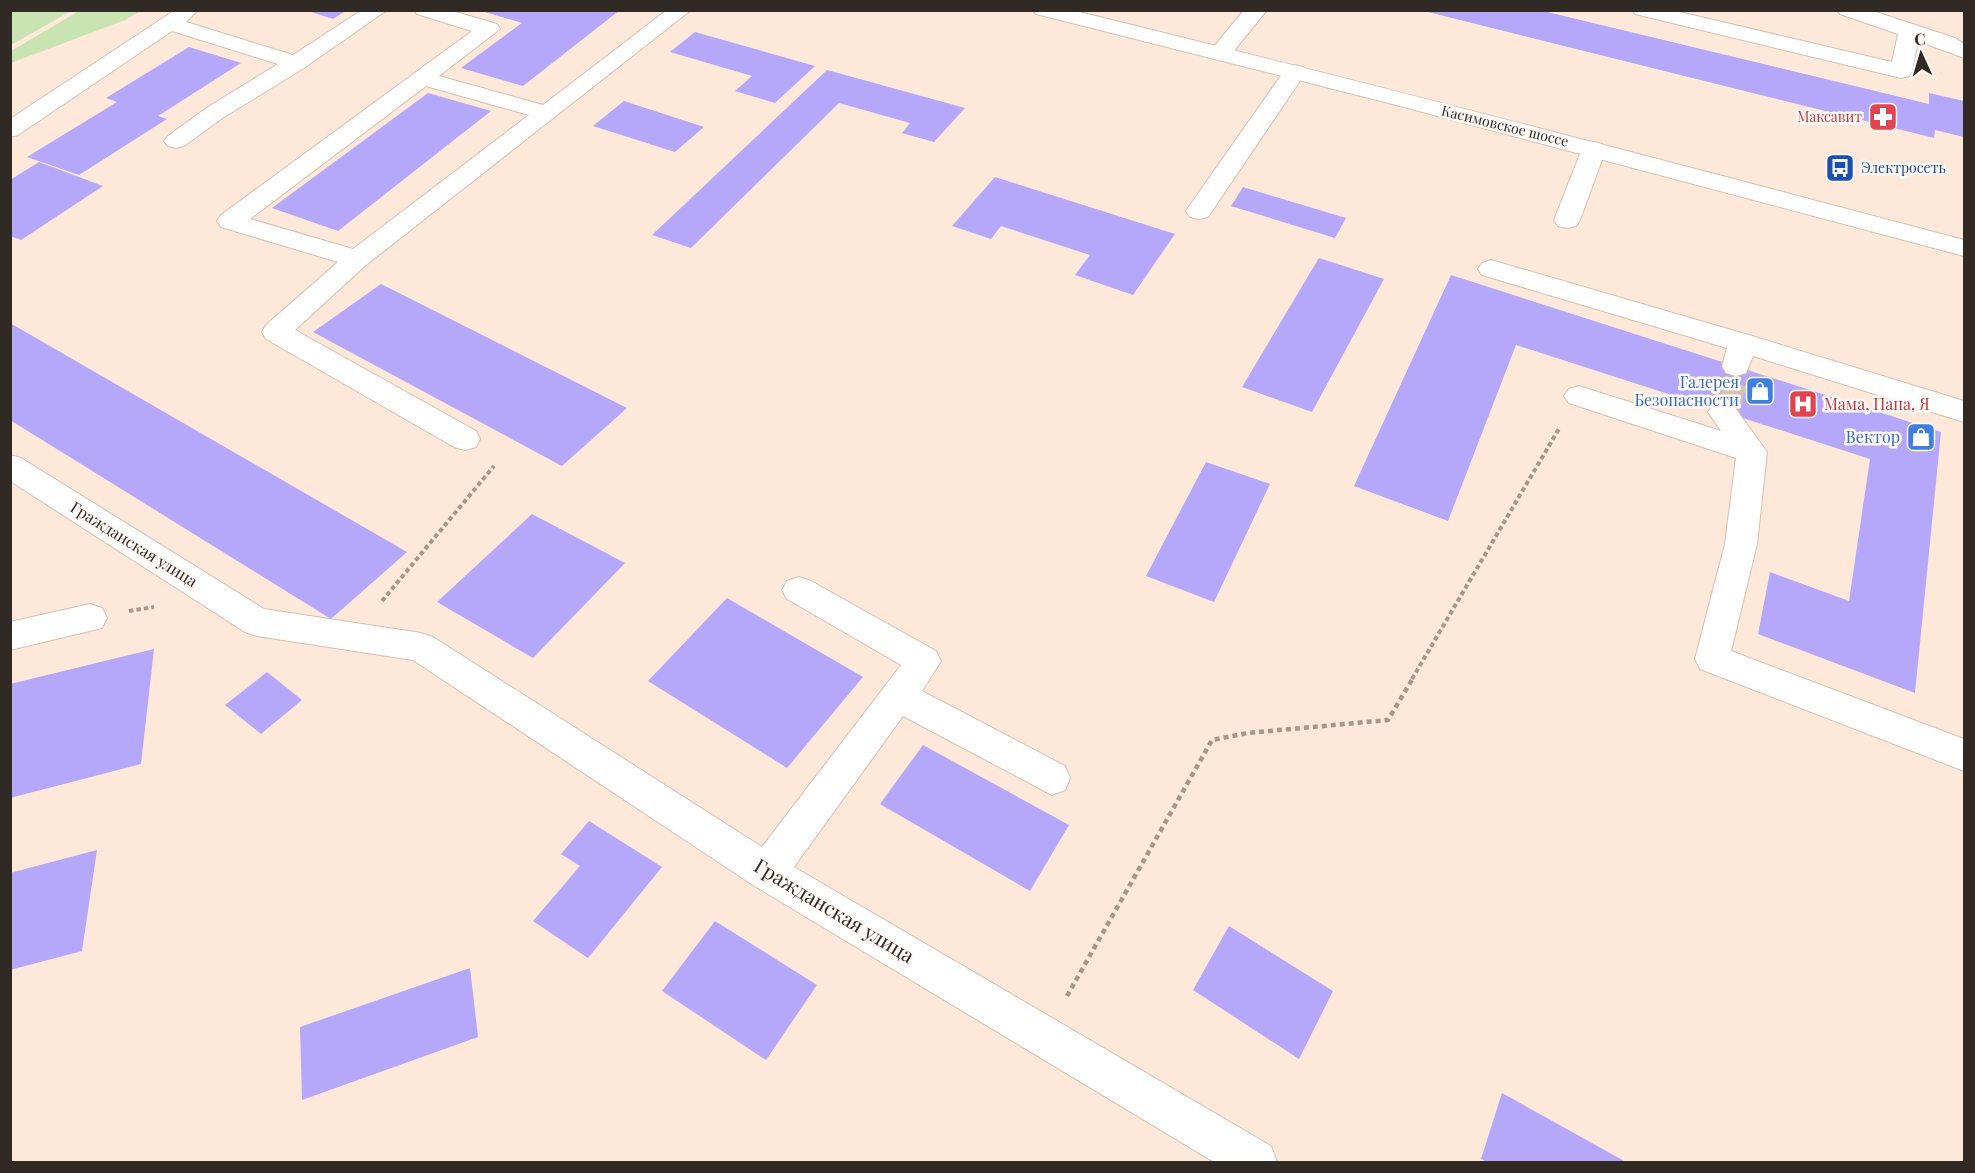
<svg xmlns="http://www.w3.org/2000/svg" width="1975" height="1173" font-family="'Playfair Display',serif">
<rect width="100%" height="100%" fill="#fee8d9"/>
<!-- green -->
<g fill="#cae3b2">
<polygon points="11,10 71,10 71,11 11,45"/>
<polygon points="79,11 140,11 125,20 11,63 11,51"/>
</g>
<!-- building -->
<g fill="#b5a7fa">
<polygon points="305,10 347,10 333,19"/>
<polygon points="478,10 620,10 523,86 461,68 522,23"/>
<polygon points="1420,10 1539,10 1929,104 1929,93 1964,101 1964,137 1935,130 1934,138"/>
<polygon points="695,32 815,66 775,103 735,91 752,76 670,52"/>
<polygon points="189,47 241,63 158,116 167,119 79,175 27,157 117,102 106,98"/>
<polygon points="827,70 965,108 934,142 902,133 910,123 839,103 691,248 652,235"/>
<polygon points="428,93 491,111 338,231 272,208"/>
<polygon points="624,101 704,127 675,152 593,126"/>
<polygon points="39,162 103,186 21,240 10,236 10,180"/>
<polygon points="995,177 1175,234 1133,295 1075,275 1090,255 1001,226 991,239 952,226"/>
<polygon points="1243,187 1346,218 1335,238 1231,206"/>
<polygon points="1319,258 1384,279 1312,412 1242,387"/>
<polygon points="1451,275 1941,432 1915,693 1758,634 1770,572 1849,601 1870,459 1516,345 1448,521 1354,486"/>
<polygon points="381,284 627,408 562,466 313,332"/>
<polygon points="10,323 407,552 331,619 10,420"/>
<polygon points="1206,462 1270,484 1214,602 1146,576"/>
<polygon points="532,514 625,563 533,658 437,602"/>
<polygon points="727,598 863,677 787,768 648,681"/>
<polygon points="154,649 141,764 10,798 10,684"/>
<polygon points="267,672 302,700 261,734 225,705"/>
<polygon points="923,745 1069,825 1030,891 880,804"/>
<polygon points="589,821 662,867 588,958 533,921 580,866 561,854"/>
<polygon points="97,850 82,951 10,970 10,873"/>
<polygon points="715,921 817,985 766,1060 662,991"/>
<polygon points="1229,926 1333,991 1299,1059 1193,990"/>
<polygon points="470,968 478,1037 302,1100 300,1027"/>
<polygon points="1502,1093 1626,1162 1487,1162 1481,1159"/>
</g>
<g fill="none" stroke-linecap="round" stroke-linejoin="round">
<!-- minor-tunnel -->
<polyline stroke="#d5c2b5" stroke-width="31" stroke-dasharray="31 15" stroke-linecap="butt" points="1723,412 1736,366"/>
<!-- minor casing -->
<g stroke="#d5c0b1" stroke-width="2">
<g id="minor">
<polygon points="175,10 198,10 186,22 293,55 362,10 387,10 304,68 224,117 184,146 176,148 168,146 164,141 168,136 208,107 278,64 172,31 18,135 10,137 10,119"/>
<path d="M 414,10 L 449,10 L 497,24 L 500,29 L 439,76 L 543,105 L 667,10 L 691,10 L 366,265 L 295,330 L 476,431 L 480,439 L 476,447 L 465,450 L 454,447 L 266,339 L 262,332 L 266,325 L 338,262 L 221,227 L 217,221 L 221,215 L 472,31 L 417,14 ZM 426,86 L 529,115 L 353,249 L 250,219 Z"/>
<polygon points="1244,10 1267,10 1228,58 1220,60 1212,58 1209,53"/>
<polygon points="1632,10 1671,10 1892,62 1898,34 1840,14 1837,10 1870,10 1955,38 1964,44 1964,58 1918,41 1912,71 1909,76 1901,78 1635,14"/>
<polygon points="1295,65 1303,67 1306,72 1208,217 1199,219 1190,217 1186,211 1190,205 1287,67"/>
<polygon points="1594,142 1602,144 1606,149 1580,220 1576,226 1567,228 1558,226 1554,220 1582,149 1586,144"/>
<polygon points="1491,260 1752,336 1964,401 1964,422 1753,356 1746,373 1736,376 1726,373 1722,366 1727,348 1482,275 1478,269 1482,263"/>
<polygon points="1579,386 1721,431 1708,412 1713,405 1723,401 1733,405 1767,452 1757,544 1731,651 1964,739 1964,771 1700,669 1695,659 1725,544 1736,458 1569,403 1564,396 1569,389"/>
<polygon points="10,455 21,458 264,609 421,633 433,637 762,847 901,665 787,599 782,590 787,581 799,577 811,581 936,651 941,661 922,691 1065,766 1070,778 1065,790 1052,795 903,716 794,867 1271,1146 1277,1162 1214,1162 753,885 413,660 257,636 245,632 10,481"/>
<polygon points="90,604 102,608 107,618 102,628 10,650 10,622"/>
</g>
</g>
<!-- major casing -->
<g stroke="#d5c0b1" stroke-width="2">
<path id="major" d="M 1033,10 L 1071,10 C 1370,83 1667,161 1964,240 L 1964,256 L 1381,101 L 1036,14 Z"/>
</g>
<!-- path-far1 -->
<g stroke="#a7978b" stroke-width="4" stroke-dasharray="4.5 3" stroke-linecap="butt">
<polyline points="382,601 494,466"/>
<polyline points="129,611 154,607"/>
<polyline points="1412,679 1560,427"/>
</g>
<!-- path -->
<polyline stroke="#a7978b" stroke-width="4.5" stroke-dasharray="5 4" stroke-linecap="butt" points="1067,996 1212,740 1248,733 1388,720 1413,678"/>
<!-- minor -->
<use href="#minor" fill="#fff" fill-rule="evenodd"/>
<!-- major -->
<use href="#major" fill="#fff" fill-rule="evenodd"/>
</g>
<!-- icons -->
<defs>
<g id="pharmacy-square" transform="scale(1.5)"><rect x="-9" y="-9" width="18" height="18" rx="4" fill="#e0444e" stroke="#fef9f6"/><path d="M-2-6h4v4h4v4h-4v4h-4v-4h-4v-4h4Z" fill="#fff"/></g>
<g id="bus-square" transform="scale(1.5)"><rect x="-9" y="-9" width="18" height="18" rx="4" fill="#1a4fb4" stroke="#fef9f6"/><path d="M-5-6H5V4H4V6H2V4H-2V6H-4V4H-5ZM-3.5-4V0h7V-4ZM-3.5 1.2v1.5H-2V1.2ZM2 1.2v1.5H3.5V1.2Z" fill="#fff"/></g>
<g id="shop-square" transform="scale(1.5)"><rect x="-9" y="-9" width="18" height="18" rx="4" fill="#3f7fe0" stroke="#fef9f6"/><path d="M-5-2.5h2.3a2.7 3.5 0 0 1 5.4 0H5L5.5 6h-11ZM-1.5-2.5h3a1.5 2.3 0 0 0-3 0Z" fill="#fff"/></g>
<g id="hospital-square" transform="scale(1.5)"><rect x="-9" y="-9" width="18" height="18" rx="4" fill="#e0444e" stroke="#fef9f6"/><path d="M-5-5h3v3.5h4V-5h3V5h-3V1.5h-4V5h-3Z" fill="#fff"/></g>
</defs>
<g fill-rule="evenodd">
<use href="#pharmacy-square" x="1883" y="117"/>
<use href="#bus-square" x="1840" y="168"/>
<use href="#shop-square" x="1760" y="391"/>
<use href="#hospital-square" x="1803" y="404"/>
<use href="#shop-square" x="1921" y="437"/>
</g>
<g text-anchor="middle" stroke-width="5" stroke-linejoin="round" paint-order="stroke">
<!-- far-health labels -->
<g font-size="14" fill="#be3a42" stroke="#fef9f6" text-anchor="end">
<text x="1862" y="122">Максавит</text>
</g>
<!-- far-street labels -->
<g font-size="14" fill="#312923" stroke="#fef9f6">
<text transform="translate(1505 126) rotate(14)" y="5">Касимовское шоссе</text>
</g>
<!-- far-transit labels -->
<g font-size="14" fill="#164399" stroke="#fef9f6" text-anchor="start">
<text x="1861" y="173">Электросеть</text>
</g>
<!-- shop labels -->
<g font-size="16" fill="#366cbe" stroke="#fef9f6" text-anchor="end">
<text x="1739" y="388">Галерея<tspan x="1739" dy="18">Безопасности</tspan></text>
<text x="1900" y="443">Вектор</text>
</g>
<!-- health labels -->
<g font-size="16" fill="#be3a42" stroke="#fef9f6" text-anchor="start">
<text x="1824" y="410">Мама, Папа, Я</text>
</g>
<!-- street labels -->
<g font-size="16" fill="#312923" stroke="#fef9f6">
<text transform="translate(134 544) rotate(32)" y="6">Гражданская улица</text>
</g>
<!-- near-street labels -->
<g font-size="20" fill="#312923" stroke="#fef9f6">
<text transform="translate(834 911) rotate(31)" y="7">Гражданская улица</text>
</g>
</g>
<!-- border -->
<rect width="1975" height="1173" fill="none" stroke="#312923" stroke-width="24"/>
<!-- north arrow -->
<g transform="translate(1921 54) rotate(356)" stroke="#fef9f6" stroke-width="4.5" paint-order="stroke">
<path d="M0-4.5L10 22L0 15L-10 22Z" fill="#312923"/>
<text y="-9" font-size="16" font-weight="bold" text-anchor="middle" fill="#312923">С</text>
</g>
</svg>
